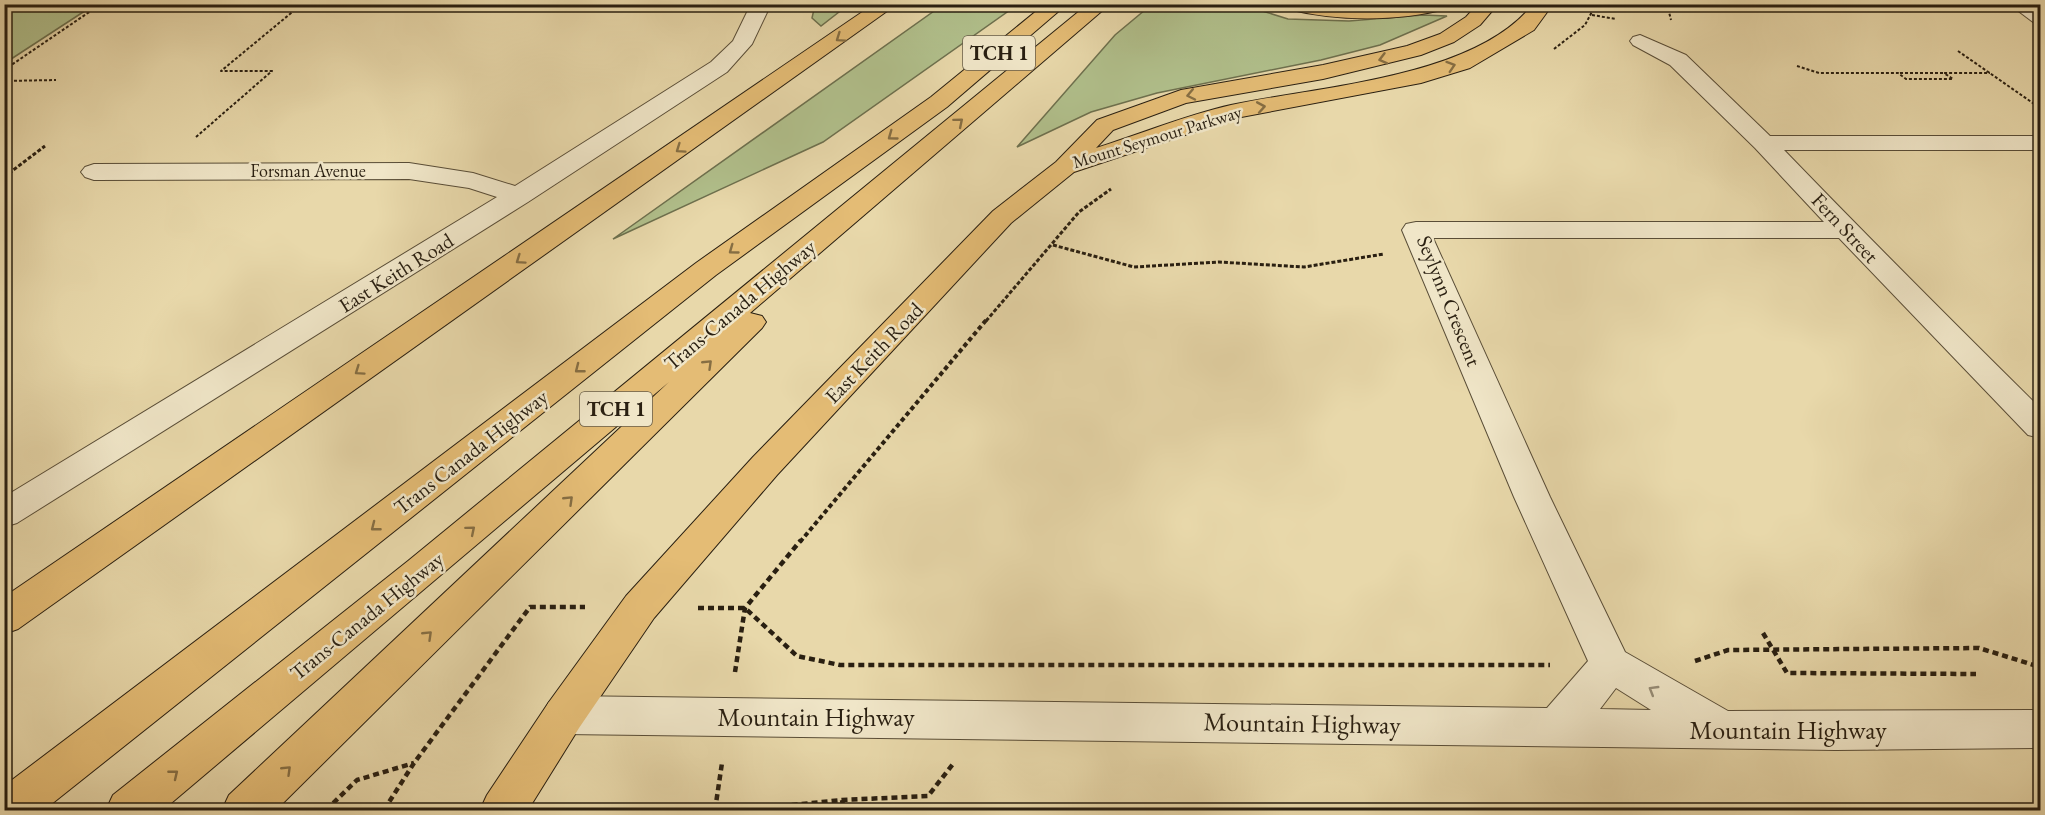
<svg xmlns="http://www.w3.org/2000/svg" width="2045" height="815" font-family="'EB Garamond',serif">
<rect width="100%" height="100%" fill="#e8d8aa"/>
<filter id="stains"><feTurbulence type="fractalNoise" baseFrequency=".00333" numOctaves="4"/><feColorMatrix values="0 0 0 0 .2 0 0 0 0 .09 0 0 0 0 .02 0 0 0 .5 -.17"/></filter>
<radialGradient id="worn" r=".72"><stop offset=".6" stop-color="#630" stop-opacity="0"/><stop offset="1" stop-color="#630" stop-opacity=".3"/></radialGradient>
<!-- green -->
<g fill="#b1c08c" stroke="#6d704e" stroke-width="1.5">
<polygon points="5,4 94,4 94,5 5,63"/>
<polygon points="944,4 1017,5 823,142 613,239"/>
<polygon points="815,5 815,4 848,5 821,26 812,18"/>
<polygon points="1151,5 1243,5 1288,19 1349,21 1423,15 1447,16 1380,45 1321,60 1157,93 1091,112 1017,147 1115,35"/>
</g>
<g fill="none" stroke-linecap="round" stroke-linejoin="round">
<!-- minor casing -->
<g stroke="#594d37" stroke-width="2">
<g id="minor">
<polygon points="751,4 771,4 752,44 727,72 528,202 17,523 4,527 4,497 497,197 469,188 409,179 94,180 85,177 81,172 85,167 94,164 409,163 473,173 515,186 711,62 733,41"/>
<polygon points="2009,4 2032,4 2040,10 2040,24 2033,22"/>
<path d="M 1640,35 L 1686,55 L 1770,136 L 2040,136 L 2040,150 L 1784,150 C 1868,237 1953,322 2040,408 L 2040,438 L 2028,435 L 1839,238 L 1433,238 L 1550,497 L 1625,652 L 1728,711 L 2040,710 L 2040,748 L 1836,750 L 564,734 L 549,728 L 542,715 L 549,702 L 564,696 L 1547,708 L 1588,661 L 1514,497 L 1402,230 L 1406,224 L 1416,222 L 1824,222 L 1755,148 L 1670,65 L 1633,45 L 1630,41 L 1633,37 ZM 1616,688 L 1651,710 L 1600,709 Z"/>
</g>
</g>
<!-- major casing -->
<g stroke="#291f11" stroke-width="2">
<path id="major" d="M 1478,4 L 1498,4 L 1480,25 L 1454,42 L 1421,55 L 1323,79 L 1186,103 L 1113,130 L 1096,148 C 1141,134 1186,115 1231,105 C 1319,86 1475,78 1533,4 L 1553,4 L 1534,30 L 1470,68 L 1421,83 L 1236,118 L 1074,172 L 1011,223 L 777,475 L 654,618 L 579,728 L 528,810 L 480,810 L 487,795 L 549,702 L 626,596 L 753,457 L 993,211 L 1056,162 L 1097,120 L 1181,90 L 1323,65 L 1407,46 L 1440,34 L 1466,17 Z"/>
</g>
<!-- highway casing -->
<g stroke="#291f11" stroke-width="2">
<g id="highway">
<polygon points="874,4 897,4 18,629 4,634 4,597"/>
<polygon points="1045,4 1067,4 947,107 716,275 44,810 4,810 4,786 696,263 931,97"/>
<polygon points="1088,4 1110,4 750,313 762,316 766,322 762,328 276,810 222,810 229,795 669,382 163,810 106,810 113,795 408,561"/>
<path d="M 1281,4 L 1367,8 L 1453,4 L 1451,8 C 1394,22 1340,22 1283,8 Z"/>
</g>
</g>
<!-- path-far3 -->
<g stroke="#291f11" stroke-width="2" stroke-dasharray="3 2" stroke-linecap="butt">
<polyline points="1667,4 1671,20"/>
<polyline points="1592,15 1616,19"/>
<polyline points="1554,49 1585,25 1596,4"/>
<polyline points="1958,51 2040,108"/>
<polyline points="1797,66 1819,73 1898,73 1906,79 1953,79 1944,73 1990,73"/>
<polyline points="4,70 101,4"/>
<polyline points="1900,73 1944,73"/>
<polyline points="4,81 56,80"/>
<polyline points="196,137 272,71 221,71 302,4"/>
</g>
<!-- path-far2 -->
<g stroke="#291f11" stroke-width="3" stroke-dasharray="4 2" stroke-linecap="butt">
<polyline points="4,177 45,146"/>
<polyline points="1053,245 1134,267 1219,262 1304,267 1384,254"/>
<polyline points="986,321 1079,212 1111,189"/>
</g>
<!-- path-far1 -->
<polyline stroke="#291f11" stroke-width="4" stroke-dasharray="4.5 3" stroke-linecap="butt" points="800,542 987,319"/>
<!-- path -->
<g stroke="#291f11" stroke-width="4.5" stroke-dasharray="6 4" stroke-linecap="butt">
<polyline points="698,608 745,608 797,656 840,665 1550,665"/>
<polyline points="1763,633 1787,673 1976,674"/>
<polyline points="1695,661 1728,650 1979,648 2040,667"/>
<polyline points="735,672 745,608 801,540"/>
<polyline points="842,800 844,810"/>
<polyline points="326,810 357,780 414,763"/>
<polyline points="384,810 414,763 530,607 585,607"/>
<polyline points="715,810 722,763"/>
<polyline points="742,810 842,800 928,796 953,764"/>
</g>
<!-- minor -->
<use href="#minor" fill="#f0e6c8" fill-rule="evenodd"/>
<!-- major -->
<use href="#major" fill="#e4bc75" fill-rule="evenodd"/>
<!-- highway -->
<use href="#highway" fill="#e4bc75" fill-rule="evenodd"/>
</g>
<!-- one-way arrows -->
<defs><path id="oneway-chevron" d="M-2-3.5L2.5 0L-2 3.5" fill="none" stroke-width="1.6" stroke-linecap="round" stroke-linejoin="round" transform="scale(1.5)"/></defs>
<g stroke="#866e43">
<use href="#oneway-chevron" transform="translate(840 38) rotate(145)"/>
<use href="#oneway-chevron" transform="translate(1383 59) rotate(165)"/>
<use href="#oneway-chevron" transform="translate(1451 66) rotate(-18)"/>
<use href="#oneway-chevron" transform="translate(1191 95) rotate(168)"/>
<use href="#oneway-chevron" transform="translate(1261 107) rotate(-10)"/>
<use href="#oneway-chevron" transform="translate(959 122) rotate(-40)"/>
<use href="#oneway-chevron" transform="translate(892 136) rotate(144)"/>
<use href="#oneway-chevron" transform="translate(680 149) rotate(145)"/>
<use href="#oneway-chevron" transform="translate(733 250) rotate(144)"/>
<use href="#oneway-chevron" transform="translate(520 260) rotate(145)"/>
<use href="#oneway-chevron" transform="translate(708 364) rotate(-44)"/>
<use href="#oneway-chevron" transform="translate(579 369) rotate(142)"/>
<use href="#oneway-chevron" transform="translate(359 371) rotate(145)"/>
<use href="#oneway-chevron" transform="translate(569 500) rotate(-44)"/>
<use href="#oneway-chevron" transform="translate(375 527) rotate(142)"/>
<use href="#oneway-chevron" transform="translate(471 530) rotate(-40)"/>
<use href="#oneway-chevron" transform="translate(428 635) rotate(-44)"/>
<use href="#oneway-chevron" transform="translate(287 770) rotate(-44)"/>
<use href="#oneway-chevron" transform="translate(174 774) rotate(-39)"/>
</g>
<use stroke="#968c76" href="#oneway-chevron" transform="translate(1653 690) rotate(-149)"/>
<g text-anchor="middle" stroke-width="5" stroke-linejoin="round" paint-order="stroke">
<!-- far-street labels -->
<g font-size="18" fill="#291f11" stroke="#f0e6c8">
<text transform="translate(1157 137) rotate(-17)" y="6">Mount Seymour Parkway</text>
<text x="308" y="177">Forsman Avenue</text>
</g>
<!-- shield labels -->
<g fill="#f0e6c8" stroke="#655b48" stroke-width="1.5">
<rect x="963" y="36" width="72" height="34" rx="4.5"/>
<rect x="580" y="392" width="72" height="34" rx="4.5"/>
</g>
<g font-size="20" font-weight="bold" fill="#291f11">
<text x="999" y="60">TCH 1</text>
<text x="616" y="416">TCH 1</text>
</g>
<!-- street labels -->
<g font-size="21" fill="#291f11" stroke="#f0e6c8">
<text transform="translate(1845 228) rotate(47)" y="7">Fern Street</text>
<text transform="translate(396 273) rotate(-32)" y="7">East Keith Road</text>
<text transform="translate(1449 301) rotate(68)" y="7">Seylynn Crescent</text>
<text transform="translate(740 305) rotate(-40)" y="7">Trans-Canada Highway</text>
<text transform="translate(874 353) rotate(-46)" y="7">East Keith Road</text>
<text transform="translate(471 452) rotate(-38)" y="7">Trans Canada Highway</text>
<text transform="translate(367 616) rotate(-39)" y="7">Trans-Canada Highway</text>
</g>
<!-- near-street labels -->
<g font-size="26" fill="#291f11" stroke="#f0e6c8">
<text x="816" y="726">Mountain Highway</text>
<text transform="translate(1302 723) rotate(1)" y="9">Mountain Highway</text>
<text x="1788" y="739">Mountain Highway</text>
</g>
</g>
<!-- margin -->
<rect width="2045" height="815" fill="none" stroke="#e8d8aa" stroke-width="24"/>
<rect x="6" y="6" width="2033" height="803" fill="none" stroke="#291f11" stroke-width="3"/>
<rect x="12" y="12" width="2021" height="791" fill="none" stroke="#291f11" stroke-width="1.5"/>
<rect width="100%" height="100%" filter="url(#stains)"/>
<rect width="100%" height="100%" fill="url(#worn)"/>
</svg>
